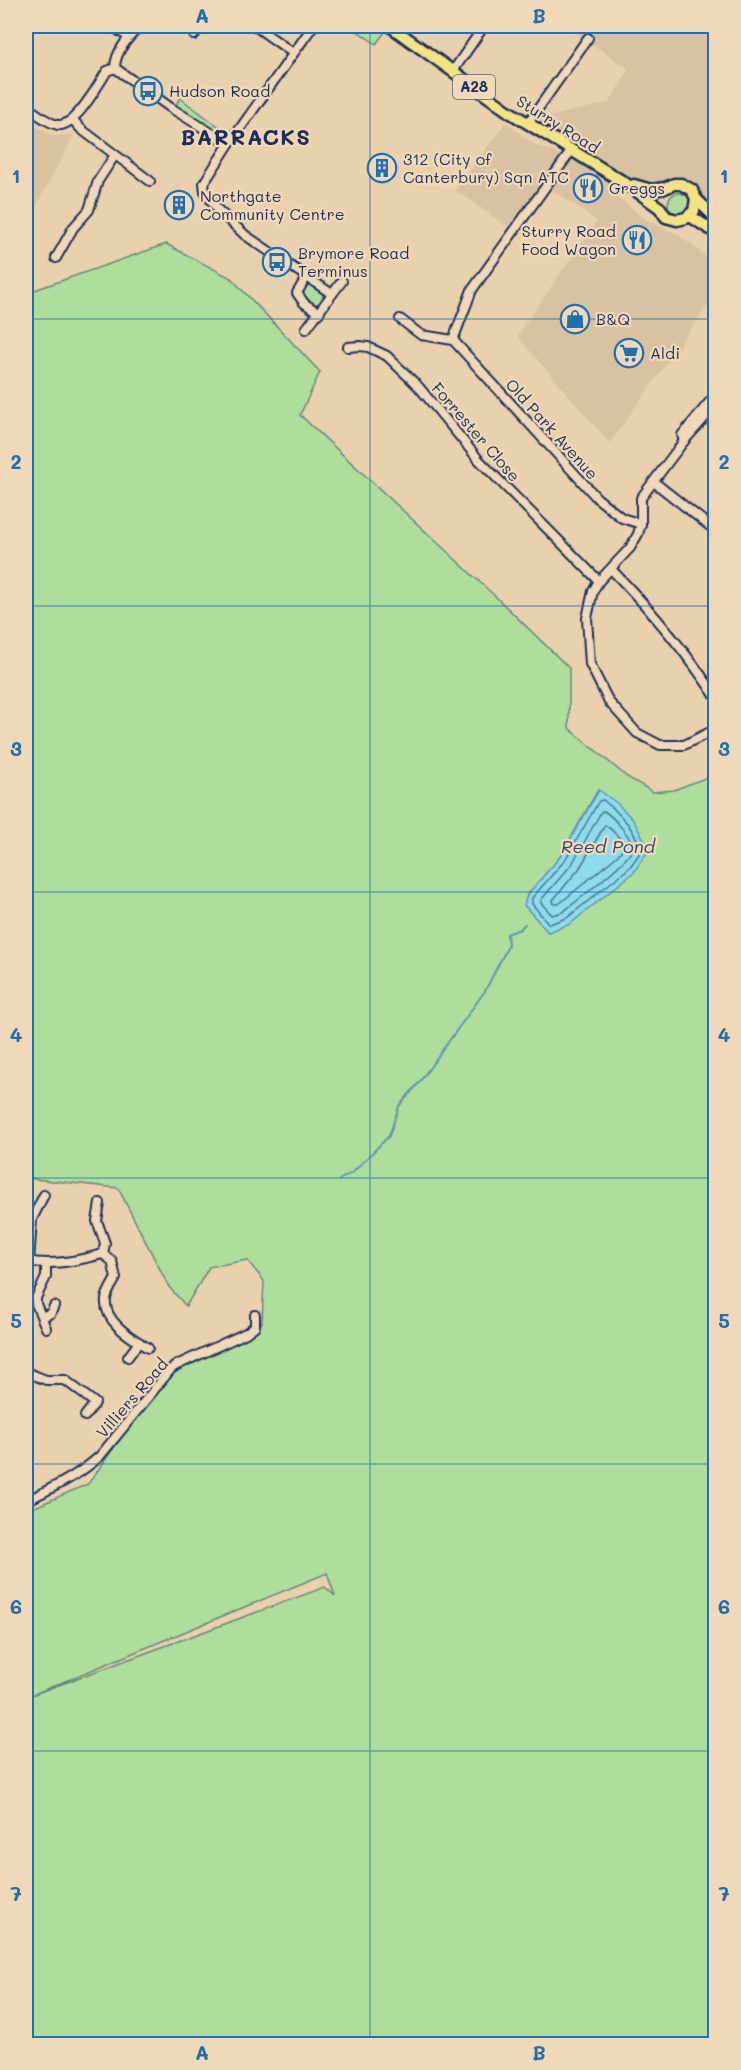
<svg xmlns="http://www.w3.org/2000/svg" width="741" height="2070" font-family="Mali,sans-serif">
<rect width="100%" height="100%" fill="#ead1ad"/>
<filter id="ink" filterUnits="userSpaceOnUse"><feTurbulence type="fractalNoise" baseFrequency=".0167" numOctaves="2"/><feDisplacementMap in="SourceGraphic" scale="12" xChannelSelector="R" yChannelSelector="G"/><feConvolveMatrix kernelMatrix="1 2 1 2 8 2 1 2 1" color-interpolation-filters="sRGB"/></filter>
<g filter="url(#ink)">
<!-- built -->
<g fill="#d9c2a1">
<polygon points="565,26 715,26 715,218 692,190 625,183 538,130 545,117 609,103 629,69"/>
<polygon points="26,120 52,136 74,135 26,226"/>
<polygon points="506,122 535,145 578,162 620,189 615,196 647,220 677,234 715,262 715,295 610,443 517,336 597,221 543,183 511,229 455,190"/>
</g>
<!-- green -->
<g fill="#afdd9c" stroke="#65867d" stroke-width="1.5" fill-rule="evenodd">
<polygon points="350,26 376,26 385,32 376,44"/>
<polygon points="180,98 230,135 224,137 175,106"/>
<circle cx="679" cy="204" r="11"/>
<path d="M 166,244 L 231,278 L 320,372 L 300,415 L 496,597 L 569,668 L 569,728 L 627,777 L 653,792 L 674,790 L 715,774 L 715,2044 L 26,2044 L 26,1511 L 88,1484 L 147,1402 L 176,1369 L 262,1323 L 264,1281 L 247,1260 L 209,1267 L 186,1306 L 169,1287 L 118,1188 L 26,1178 L 26,1139 L 31,1136 L 26,1125 L 26,293 ZM 598,790 L 634,872 L 603,895 L 548,932 L 525,905 L 527,895 L 560,857 ZM 327,1573 L 335,1596 L 325,1587 L 29,1696 Z"/>
<polygon points="306,284 312,284 323,292 322,303 311,305 300,295"/>
</g>
<!-- water -->
<polygon fill="#8edbed" stroke="#6096b4" stroke-width="1.5" points="599,790 618,804 633,820 646,843 646,854 634,872 570,924 548,932 524,905 527,895 560,857"/>
<g fill="none" stroke-linecap="round" stroke-linejoin="round">
<!-- shore -->
<g stroke="#497497" stroke-width="1.5">
<polygon points="603,800 614,809 628,824 640,844 640,853 629,868 567,918 549,924 532,904 532,898 565,860 599,801"/>
<path d="M 604,811 C 612,816 633,838 633,848 C 632,859 575,902 563,912 L 552,915 L 541,903 L 541,900 L 572,864 L 601,812 Z"/>
<path d="M 605,825 C 610,828 623,839 623,847 C 623,849 618,855 617,856 L 559,904 L 554,904 L 553,900 L 579,869 Z"/>
</g>
<!-- stream -->
<polyline stroke="#6096b4" stroke-width="2" points="339,1180 353,1172 389,1136 399,1106 418,1084 485,991 508,946 507,934 520,929 525,924"/>
<!-- minor casing -->
<g stroke="#1b2f5e" stroke-width="12">
<g id="minor">
<polyline points="111,26 129,37"/>
<polyline points="255,26 293,53"/>
<polyline points="313,26 229,144 204,183 205,192 218,210 245,235 332,294"/>
<polyline points="194,35 201,26"/>
<polyline points="115,68 171,108 229,144"/>
<polyline points="453,71 484,26"/>
<path d="M 26,106 C 35,112 47,123 58,125 C 75,127 98,85 107,71 L 115,68 C 115,52 128,38 139,27"/>
<polyline points="73,120 81,129 150,181"/>
<polyline points="528,123 588,38"/>
<polyline points="571,151 472,290 453,340 597,498 622,518 641,524"/>
<polyline points="56,258 73,228 89,210 98,181 115,155"/>
<polyline points="307,276 297,293 304,303 319,313"/>
<polyline points="400,319 421,335 453,340"/>
<polyline points="306,329 342,281"/>
<polyline points="348,347 360,346 368,347 387,356 418,386 479,460 599,581"/>
<polyline points="716,405 684,441 641,498 641,524 638,534 630,548 599,581 593,591 587,618 590,664 609,702 637,733 660,745 684,745 716,729"/>
<polyline points="684,441 682,435 716,394"/>
<polyline points="654,482 716,531"/>
<path d="M 611,569 C 650,609 685,650 716,697"/>
<path d="M 100,1203 L 97,1221 L 105,1243 L 103,1254 L 112,1261 L 116,1278 C 113,1284 107,1292 106,1299 C 103,1322 132,1338 148,1348"/>
<path d="M 26,1261 C 53,1266 76,1261 103,1254"/>
<polyline points="29,1262 32,1219 44,1195"/>
<polyline points="42,1317 51,1313 54,1306"/>
<polyline points="46,1328 36,1304 36,1298 46,1277 46,1265"/>
<polyline points="128,1357 139,1342"/>
<polyline points="26,1372 46,1380 65,1380 95,1403 85,1416"/>
<path d="M 26,1501 C 52,1488 78,1476 100,1456 L 171,1369 L 177,1365 L 246,1333 L 255,1326 L 255,1315"/>
</g>
</g>
<!-- highway casing -->
<g stroke="#1b2f5e" stroke-width="15">
<g id="highway">
<polyline points="390,26 508,111 625,183 660,208 666,217 677,220 686,218 694,211 696,199"/>
<polyline points="634,185 651,190 665,188 674,184 681,184 692,190 696,199 716,218"/>
<polyline points="690,216 716,233"/>
</g>
</g>
<!-- minor -->
<use href="#minor" stroke="#f0d8b8" stroke-width="8"/>
<!-- highway -->
<use href="#highway" stroke="#f4e382" stroke-width="10"/>
</g>
</g>
<!-- grid -->
<path fill="none" stroke="#1f6fb2" stroke-width="1.5" stroke-opacity="0.55" d="M 370,26 L 370,2044M 26,319 L 716,319M 26,606 L 716,606M 26,892 L 716,892M 26,1178 L 716,1178M 26,1464 L 716,1464M 26,1751 L 716,1751"/>
<!-- icons -->
<defs>
<g id="bus-ring" transform="scale(1.5)"><circle r="9.5" fill="#f0d8b8" stroke="#1f6fb2" stroke-width="1.5"/><path d="M-5-6H5V4H4V6H2V4H-2V6H-4V4H-5ZM-3.5-4V0h7V-4ZM-3.5 1.2v1.5H-2V1.2ZM2 1.2v1.5H3.5V1.2Z" fill="#1f6fb2"/></g>
<g id="building-ring" transform="scale(1.5)"><circle r="9.5" fill="#f0d8b8" stroke="#1f6fb2" stroke-width="1.5"/><path d="M-4-6H4V6H1V3H-1V6H-4ZM-2.5-4.3h1.7v1.8h-1.7ZM.8-4.3h1.7v1.8H.8ZM-2.5-1h1.7V.8h-1.7ZM.8-1h1.7V.8H.8Z" fill="#1f6fb2"/></g>
<g id="restaurant-ring" transform="scale(1.5)"><circle r="9.5" fill="#f0d8b8" stroke="#1f6fb2" stroke-width="1.5"/><path d="M-5-6h1v4h1v-4h1v4h1v-4h1v5L-1.5 .5V6h-2V.5L-5-1ZM5-6V6H3V1.5H1.5Q1.5-4 5-6Z" fill="#1f6fb2"/></g>
<g id="shop-ring" transform="scale(1.5)"><circle r="9.5" fill="#f0d8b8" stroke="#1f6fb2" stroke-width="1.5"/><path d="M-5-2.5h2.3a2.7 3.5 0 0 1 5.4 0H5L5.5 6h-11ZM-1.5-2.5h3a1.5 2.3 0 0 0-3 0Z" fill="#1f6fb2"/></g>
<g id="supermarket-ring" transform="scale(1.5)"><circle r="9.5" fill="#f0d8b8" stroke="#1f6fb2" stroke-width="1.5"/><path d="M-6-5.5h2.5l.6 2H6L4.5 2H-2.5L-4.4-4H-6ZM-1.5 3.2a1.3 1.3 0 1 0 .1 0ZM3 3.2a1.3 1.3 0 1 0 .1 0Z" fill="#1f6fb2"/></g>
</defs>
<g fill-rule="evenodd">
<use href="#bus-ring" x="148" y="91"/>
<use href="#building-ring" x="382" y="168"/>
<use href="#restaurant-ring" x="588" y="188"/>
<use href="#building-ring" x="179" y="205"/>
<use href="#restaurant-ring" x="637" y="240"/>
<use href="#bus-ring" x="277" y="262"/>
<use href="#shop-ring" x="575" y="319"/>
<use href="#supermarket-ring" x="629" y="353"/>
</g>
<g text-anchor="middle" stroke-width="4.5" stroke-linejoin="round" paint-order="stroke">
<!-- shield labels -->
<rect fill="#f0d8b8" stroke="#5b6279" stroke-width="1.5" x="453" y="75" width="42" height="24" rx="4.5"/>
<g font-size="15" font-weight="bold" fill="#1b2f5e">
<text x="474" y="92">A28</text>
</g>
<!-- poi labels -->
<g font-size="16" fill="#1b2f5e" stroke="#f0d8b8" text-anchor="start">
<text x="169" y="97">Hudson Road</text>
<text x="403" y="165">312 (City of<tspan x="403" dy="18">Canterbury) Sqn ATC</tspan></text>
<text x="609" y="194">Greggs</text>
<text x="200" y="202">Northgate<tspan x="200" dy="18">Community Centre</tspan></text>
<text x="616" y="237" text-anchor="end">Sturry Road<tspan x="616" dy="18">Food Wagon</tspan></text>
<text x="298" y="259">Brymore Road<tspan x="298" dy="18">Terminus</tspan></text>
<text x="596" y="325">B&amp;Q</text>
<text x="650" y="359">Aldi</text>
</g>
<!-- street labels -->
<g font-size="16" fill="#1b2f5e" stroke="#f0d8b8">
<text transform="translate(558 124) rotate(32)" y="6">Sturry Road</text>
<text transform="translate(552 429) rotate(48)" y="6">Old Park Avenue</text>
<text transform="translate(476 432) rotate(49)" y="6">Forrester Close</text>
<text transform="translate(132 1398) rotate(-49)" y="6">Villiers Road</text>
</g>
<!-- water labels -->
<g font-size="18" font-style="italic" fill="#2c4973" stroke="#f0d8b8">
<text x="608" y="853">Reed Pond</text>
</g>
<!-- district labels -->
<g font-size="22" font-weight="bold" letter-spacing="1.5" fill="#1b2f5e" stroke="#f0d8b8">
<text x="246" y="145">BARRACKS</text>
</g>
</g>
<!-- margin -->
<rect width="741" height="2070" fill="none" stroke="#f0d8b8" stroke-width="66"/>
<rect x="33" y="33" width="675" height="2004" fill="none" stroke="#1f6fb2" stroke-width="2"/>
<g font-size="20" text-anchor="middle" font-weight="bold" fill="#1f6fb2">
<text x="202" y="23">A</text>
<text x="539" y="23">B</text>
<text x="16" y="183">1</text>
<text x="724" y="183">1</text>
<text x="16" y="469">2</text>
<text x="724" y="469">2</text>
<text x="16" y="756">3</text>
<text x="724" y="756">3</text>
<text x="16" y="1042">4</text>
<text x="724" y="1042">4</text>
<text x="16" y="1328">5</text>
<text x="724" y="1328">5</text>
<text x="16" y="1614">6</text>
<text x="724" y="1614">6</text>
<text x="16" y="1901">7</text>
<text x="724" y="1901">7</text>
<text x="202" y="2060">A</text>
<text x="539" y="2060">B</text>
</g>
</svg>
